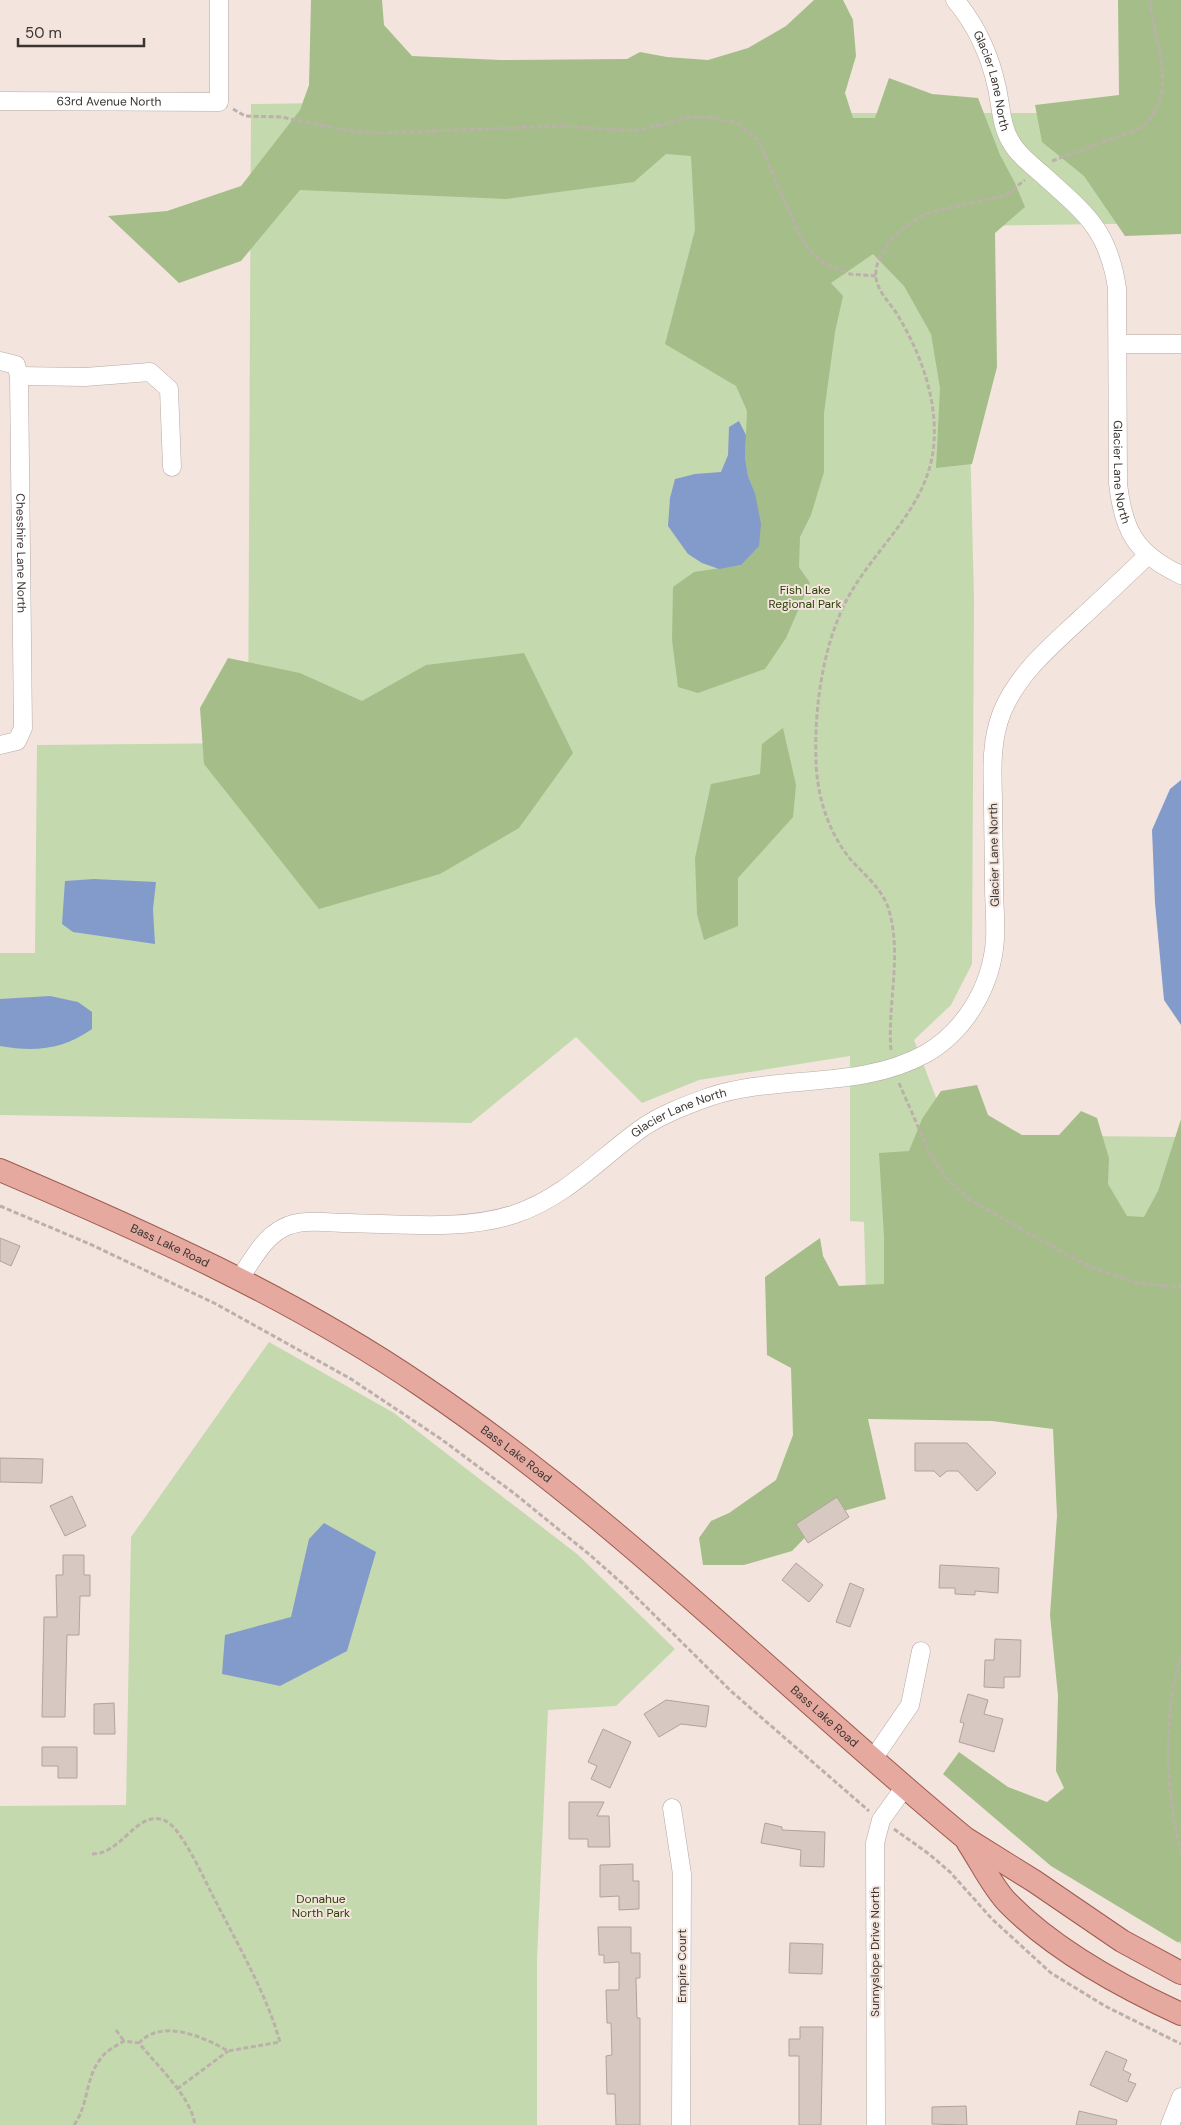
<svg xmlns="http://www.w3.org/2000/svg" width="1181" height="2125" font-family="'DM Sans',sans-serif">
<rect width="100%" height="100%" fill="#f3e5dd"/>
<!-- green -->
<g fill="#c5d9af">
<polygon points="1181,0 1181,223 965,226 974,600 972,964 951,1005 914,1040 945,1121 990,1135 1181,1137 1181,1944 1177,1942 1068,1410 869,1409 864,1222 850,1221 850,1056 699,1080 642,1103 576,1037 471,1123 0,1115 0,953 35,953 37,745 248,743 251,104 633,99 812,113 1124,113"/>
<polygon points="269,1342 394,1413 577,1554 675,1649 616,1706 548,1710 537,1959 537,2125 0,2125 0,1806 126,1805 131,1537"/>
</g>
<!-- forest -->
<g fill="#a5bd89">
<polygon points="311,0 382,0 384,25 412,56 500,60 627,59 640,52 667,57 708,60 748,48 786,26 814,0 843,0 853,20 856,56 845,93 853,118 875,118 889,78 932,94 978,98 1000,155 1015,183 1025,207 995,233 997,367 972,464 936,468 940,388 931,334 904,286 873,254 831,283 843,296 835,332 824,413 824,472 811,515 800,537 799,567 810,583 786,638 765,669 698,693 678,687 672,640 673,587 694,572 741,565 755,493 748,476 745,457 747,411 736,386 665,344 695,230 691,156 666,154 634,182 506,199 300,190 241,261 179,283 108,216 167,211 241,186 300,110 309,85"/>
<polygon points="1118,0 1181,0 1181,234 1125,236 1084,176 1042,142 1035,105 1119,95"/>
<polygon points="524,653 573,753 519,828 440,874 319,909 204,764 200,708 228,658 300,673 362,701 426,665"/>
<polygon points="783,728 796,785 793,817 738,878 738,926 704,940 697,914 695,858 711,784 760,774 762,744"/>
<polygon points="977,1085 988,1115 1022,1135 1059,1135 1081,1111 1097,1118 1109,1158 1108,1184 1127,1216 1144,1217 1158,1191 1181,1119 1181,1941 1177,1942 1051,1866 943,1774 959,1752 1008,1787 1047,1802 1064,1788 1056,1771 1058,1696 1050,1615 1057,1516 1053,1429 992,1421 868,1419 886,1499 826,1516 792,1551 744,1565 703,1565 699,1538 711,1521 729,1513 776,1480 793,1435 791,1368 767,1355 765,1277 820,1238 823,1256 839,1286 884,1284 884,1237 879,1153 909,1151 922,1119 941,1091"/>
</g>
<!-- water -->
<g fill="#839bcb">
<polygon points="739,421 746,435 745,457 748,476 755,493 761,524 759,546 741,565 719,569 702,563 688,554 668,526 670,498 675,479 695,474 721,472 728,455 729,427"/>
<polygon points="1181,780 1181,1025 1164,1000 1155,903 1152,830 1170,789"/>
<polygon points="94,879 156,882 153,909 155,944 73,932 62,924 65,881"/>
<path d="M 50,996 L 78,1002 L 92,1012 L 92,1029 C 62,1050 35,1052 0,1046 L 0,999 Z"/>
<polygon points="324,1523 376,1552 347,1651 280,1686 222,1674 225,1635 291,1617 309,1539"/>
</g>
<!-- building -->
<g fill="#d7c8c2" stroke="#b1a29d">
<polygon points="0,1238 20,1246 11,1266 0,1261"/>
<polygon points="915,1443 967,1443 996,1473 977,1491 958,1471 947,1471 940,1477 934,1471 915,1471"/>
<polygon points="0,1458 43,1459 42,1483 0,1482"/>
<polygon points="72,1496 86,1526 65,1536 50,1506"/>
<polygon points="837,1497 849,1517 808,1543 796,1524"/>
<polygon points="63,1555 84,1555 84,1575 90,1575 90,1596 80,1596 79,1635 67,1635 65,1717 42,1717 44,1617 57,1617 56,1575 63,1575"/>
<polygon points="796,1563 823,1585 809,1602 782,1580"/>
<polygon points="940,1565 999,1568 998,1593 975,1591 975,1595 955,1594 955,1588 939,1588"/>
<polygon points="850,1583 864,1589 850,1627 836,1622"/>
<polygon points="995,1639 1021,1640 1020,1677 1004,1677 1004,1688 984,1687 985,1660 994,1660"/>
<polygon points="968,1694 988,1700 984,1714 1003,1719 994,1752 959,1742 964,1723 960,1722"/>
<polygon points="666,1700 709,1706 706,1727 681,1724 659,1737 644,1714"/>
<polygon points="114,1703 115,1734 94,1734 94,1704"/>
<polygon points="603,1729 631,1742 610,1788 591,1779 597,1766 588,1762"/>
<polygon points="42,1747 77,1747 77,1778 58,1778 58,1766 42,1766"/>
<polygon points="569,1802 604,1802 597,1816 609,1816 610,1847 588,1847 588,1839 569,1839"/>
<polygon points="765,1823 782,1827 782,1830 825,1832 824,1867 800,1866 801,1850 761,1843"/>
<polygon points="633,1864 633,1881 639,1881 639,1909 619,1910 619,1896 600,1897 600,1865"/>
<polygon points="598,1927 631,1927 631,1953 640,1953 640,1978 636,1978 637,2018 640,2018 640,2125 616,2125 615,2094 607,2094 606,2056 612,2055 611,2023 607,2023 606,1990 619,1990 619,1962 604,1963 604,1955 599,1955"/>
<polygon points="790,1943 823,1944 822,1974 789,1973"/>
<polygon points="800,2027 823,2027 821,2125 799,2125 799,2056 789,2056 789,2039 800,2039"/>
<polygon points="1106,2051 1127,2060 1123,2070 1131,2074 1128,2081 1136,2084 1127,2102 1090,2085"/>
<polygon points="966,2106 967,2125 932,2124 932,2107"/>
<polygon points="1079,2111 1117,2120 1116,2125 1076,2125"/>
</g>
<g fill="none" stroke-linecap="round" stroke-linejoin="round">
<!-- minor casing -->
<g stroke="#b7a9a2" stroke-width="19">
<g id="minor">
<path id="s1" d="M 955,0 C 976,25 990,55 997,88 C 1001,106 1001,126 1011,142 C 1018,155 1032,165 1043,175 C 1085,213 1108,229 1117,288 L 1118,483 C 1123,531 1136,554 1181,575"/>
<path id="s2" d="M 0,101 L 219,102 L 219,0"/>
<polyline points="1118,344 1181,344"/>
<path id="s3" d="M 0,361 L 16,365 L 19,376 L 23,728 L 17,741 L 0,745"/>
<polyline points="19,376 85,377 150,372 169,389 172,467"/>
<path id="s4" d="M 240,1278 C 252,1261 263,1238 283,1228 C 301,1218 329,1223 349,1223 C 403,1224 463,1231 515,1214 C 566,1197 600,1158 642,1128 C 662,1114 687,1105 709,1097 C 778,1074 860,1090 925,1054 C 966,1031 992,985 995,939 C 996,921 994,903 994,885 C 994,856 993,827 993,798 C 992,768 991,740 1002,712 C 1018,674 1049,648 1079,620 C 1102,599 1124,578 1147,556"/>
<polyline points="873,1759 910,1705 921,1651"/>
<polyline points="672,1808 682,1874 681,2125"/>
<polyline points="876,2125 875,1843 881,1820 904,1788"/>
<polyline points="1170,2125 1181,2097"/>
</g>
</g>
<!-- major casing -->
<g stroke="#9f5b4f" stroke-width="24">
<g id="major">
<path id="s5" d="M 0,1170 C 146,1232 291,1297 422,1386 C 618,1518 784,1688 965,1838 L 1034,1881 L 1122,1941 L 1181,1973"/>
<path d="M 968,1843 C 980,1861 993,1888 1008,1903 C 1054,1950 1122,1987 1181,2014"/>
</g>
</g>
<!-- path -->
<g stroke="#bcb0aa" stroke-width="3" stroke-dasharray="5 2.5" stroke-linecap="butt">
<polyline points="233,109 245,116 281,117 350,131 382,133 560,126 635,131 691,117 708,117 737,123 758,140 799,234 812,253 823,263 850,274 876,276"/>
<path d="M 1052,161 L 1141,128 C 1181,92 1154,46 1150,0"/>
<path d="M 891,1050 C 887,1003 903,954 888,907 C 881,888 864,874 851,860 C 828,832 817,796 816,761 C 814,708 823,641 850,594 C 879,543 930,505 934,442 C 937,397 920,352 897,314 C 890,303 878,292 876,278 C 873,250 906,223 928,213 L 1006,195 L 1025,180"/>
<polyline points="899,1083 930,1154 946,1178 970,1200 1069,1256 1096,1269 1138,1283 1181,1287"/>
<polyline points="0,1206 92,1245 216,1304 351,1379 441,1439 515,1494 590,1555 624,1585 732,1692 869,1811"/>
<path d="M 1181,1655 C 1163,1714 1165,1793 1181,1851"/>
<polyline points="894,1829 929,1854 950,1872 992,1919 1051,1973 1105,2006 1181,2044"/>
<path d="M 92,1854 C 121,1854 135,1814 160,1819 C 166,1820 172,1825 176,1830 C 192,1851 203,1877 215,1900 C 238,1945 266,1993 280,2042 L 228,2051 C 204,2037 162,2018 139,2043"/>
<polyline points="116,2030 124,2041"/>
<polyline points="177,2089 228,2051"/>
<path d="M 74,2125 C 89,2105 85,2076 102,2057 C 107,2050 116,2046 124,2041 L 139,2043 C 157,2066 191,2096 195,2125"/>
</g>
<!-- minor -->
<use href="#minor" stroke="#fff" stroke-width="18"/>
<!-- major -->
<use href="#major" stroke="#e6a99f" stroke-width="22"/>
</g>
<g text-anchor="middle" stroke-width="4" stroke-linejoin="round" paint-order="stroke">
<!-- street labels -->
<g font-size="12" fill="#3b3532" stroke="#f3e5dd">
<text dy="4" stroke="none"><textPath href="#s1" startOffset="90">Glacier Lane North</textPath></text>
<text dy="4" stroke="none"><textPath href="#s2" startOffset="109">63rd Avenue North</textPath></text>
<text dy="4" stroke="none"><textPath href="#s1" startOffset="524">Glacier Lane North</textPath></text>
<text dy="4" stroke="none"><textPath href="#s3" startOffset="205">Chesshire Lane North</textPath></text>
<text transform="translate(994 855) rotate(-91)" y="4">Glacier Lane North</text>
<text dy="4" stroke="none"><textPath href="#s4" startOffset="495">Glacier Lane North</textPath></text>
<text dy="4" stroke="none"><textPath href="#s5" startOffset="186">Bass Lake Road</textPath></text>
<text dy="4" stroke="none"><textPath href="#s5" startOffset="591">Bass Lake Road</textPath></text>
<text dy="4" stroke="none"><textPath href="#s5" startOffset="996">Bass Lake Road</textPath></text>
<text transform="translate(875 1952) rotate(-90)" y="4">Sunnyslope Drive North</text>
<text transform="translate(682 1966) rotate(-90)" y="4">Empire Court</text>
</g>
<!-- park labels -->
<g font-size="12" fill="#2b4005" stroke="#f3e5dd">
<text x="805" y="594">Fish Lake<tspan x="805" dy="14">Regional Park</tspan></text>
<text x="321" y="1903">Donahue<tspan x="321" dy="14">North Park</tspan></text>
</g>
</g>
<!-- scale -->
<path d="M18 38v8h126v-8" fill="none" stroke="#3b3532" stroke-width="2.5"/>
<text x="25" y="38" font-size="15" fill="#3b3532" stroke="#f3e5dd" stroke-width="4" paint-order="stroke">50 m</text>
</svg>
